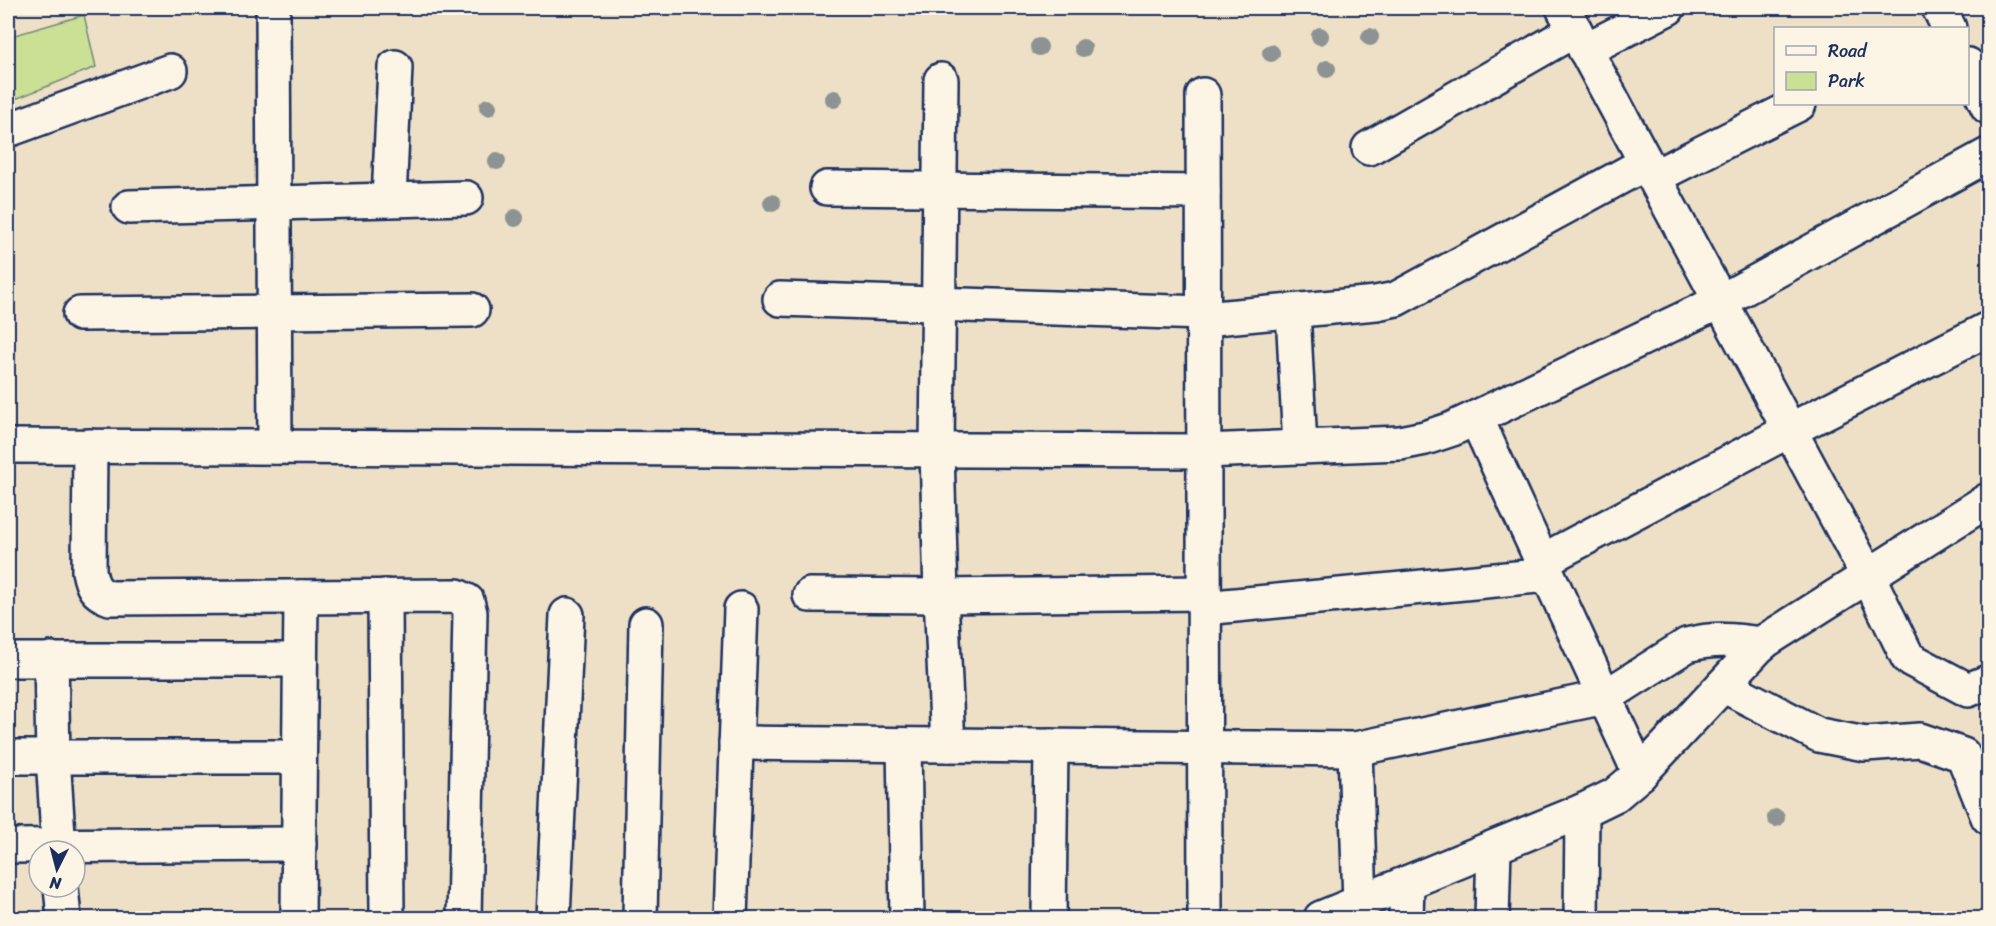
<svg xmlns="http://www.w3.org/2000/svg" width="1996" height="926" font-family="Sriracha,sans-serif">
<rect width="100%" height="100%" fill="#ede0c6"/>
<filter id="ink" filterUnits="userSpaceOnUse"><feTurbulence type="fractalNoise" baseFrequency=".0167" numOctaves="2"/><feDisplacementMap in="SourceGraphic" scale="12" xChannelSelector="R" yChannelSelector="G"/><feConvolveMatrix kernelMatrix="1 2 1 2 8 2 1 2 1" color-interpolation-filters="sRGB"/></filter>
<g filter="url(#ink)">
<!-- green -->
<polygon fill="#cae095" stroke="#72887a" stroke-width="1.5" points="84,15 96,67 8,102 8,37"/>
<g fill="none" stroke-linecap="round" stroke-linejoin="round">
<!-- minor casing -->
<g stroke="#1b2f5e" stroke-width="38">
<g id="minor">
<polyline points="273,8 275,447"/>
<polyline points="1563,8 1868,576 1908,658 1968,690 1988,682"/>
<polyline points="1939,8 1949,28"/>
<polyline points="1585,50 1668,8"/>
<polyline points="1968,65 1988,107"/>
<polyline points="941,80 937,450 941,596 948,745"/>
<polyline points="1203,95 1205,918"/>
<polyline points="8,130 170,71"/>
<polyline points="1369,148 1575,30"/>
<polyline points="1654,177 1799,104"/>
<polyline points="827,188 1203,192"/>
<polyline points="389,200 395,67"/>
<polyline points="129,207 466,198"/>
<polyline points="780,299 1203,313"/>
<polyline points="1293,311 1300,447"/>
<polyline points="80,314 472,310"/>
<polyline points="1204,319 1376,303 1396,299 1646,163"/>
<polyline points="1476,418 1640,774"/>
<polyline points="8,446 1204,451 1400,443 1425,438 1452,429 1721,301 1988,155"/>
<path d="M 90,446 L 89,571 C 92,586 95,593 110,598 L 457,596 L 467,601 L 470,613 L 464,918"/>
<polyline points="1542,561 1790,430 1988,329"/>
<polyline points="810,595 941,596 1204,593"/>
<polyline points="385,596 387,918"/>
<polyline points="1204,608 1548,575"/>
<polyline points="51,659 53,756 59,851"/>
<polyline points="8,660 300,660"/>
<polyline points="1723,685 1819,735 1865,744 1920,740 1963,755 1988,817"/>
<path d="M 736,743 L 1355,749 L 1605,697 L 1687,645 C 1714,638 1734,640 1762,644"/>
<polyline points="904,745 907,918"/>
<polyline points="1355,749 1360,903"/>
<polyline points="8,757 299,757"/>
<polyline points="8,846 299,844"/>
<polyline points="61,887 64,918"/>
<polyline points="298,918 301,597"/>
<polyline points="553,918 567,615"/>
<polyline points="640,918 646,624"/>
<polyline points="730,918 741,609"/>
<polyline points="1049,918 1051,746"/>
<polyline points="1321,918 1582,811 1615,795 1640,774 1762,643 1988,500"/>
<polyline points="1406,918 1407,883"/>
<polyline points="1492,918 1494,848"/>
<polyline points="1581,918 1582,811"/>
</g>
</g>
<!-- minor -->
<use href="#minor" stroke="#fcf5e5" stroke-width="33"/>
</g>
<!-- trees -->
<g fill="#8d9293">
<circle cx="1320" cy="36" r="9"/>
<circle cx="1370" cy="37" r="9"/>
<circle cx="1039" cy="47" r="9"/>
<circle cx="1083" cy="48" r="9"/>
<circle cx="1271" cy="53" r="9"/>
<circle cx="1327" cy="69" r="9"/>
<circle cx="834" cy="99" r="9"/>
<circle cx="488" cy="107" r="9"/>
<circle cx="497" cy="161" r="9"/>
<circle cx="772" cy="203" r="9"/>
<circle cx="515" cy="218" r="9"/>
<circle cx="1776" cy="818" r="9"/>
</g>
</g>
<!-- margin -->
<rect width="1996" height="926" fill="none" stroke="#fcf5e5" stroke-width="30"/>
<rect x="15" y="15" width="1966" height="896" fill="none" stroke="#1b2f5e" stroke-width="2" filter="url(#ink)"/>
<!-- legend -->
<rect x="1774" y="27" width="195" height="78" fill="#fcf5e5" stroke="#a2a6af" stroke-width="1.5"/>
<rect x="1786" y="46" width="30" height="9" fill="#fcf5e5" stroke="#a2a6af" stroke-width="1.5"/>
<text x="1828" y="57" font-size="18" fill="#1b2f5e">Road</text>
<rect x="1786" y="72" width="30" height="18" fill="#cae095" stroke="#a2a6af" stroke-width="1.5"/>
<text x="1828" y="87" font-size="18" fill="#1b2f5e">Park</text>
<!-- north arrow -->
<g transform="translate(57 869) rotate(186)"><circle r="28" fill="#fcf5e5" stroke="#a2a6af" stroke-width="1.5"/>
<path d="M0-4.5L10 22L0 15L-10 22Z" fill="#1b2f5e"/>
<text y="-9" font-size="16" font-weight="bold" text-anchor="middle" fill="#1b2f5e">N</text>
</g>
</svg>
